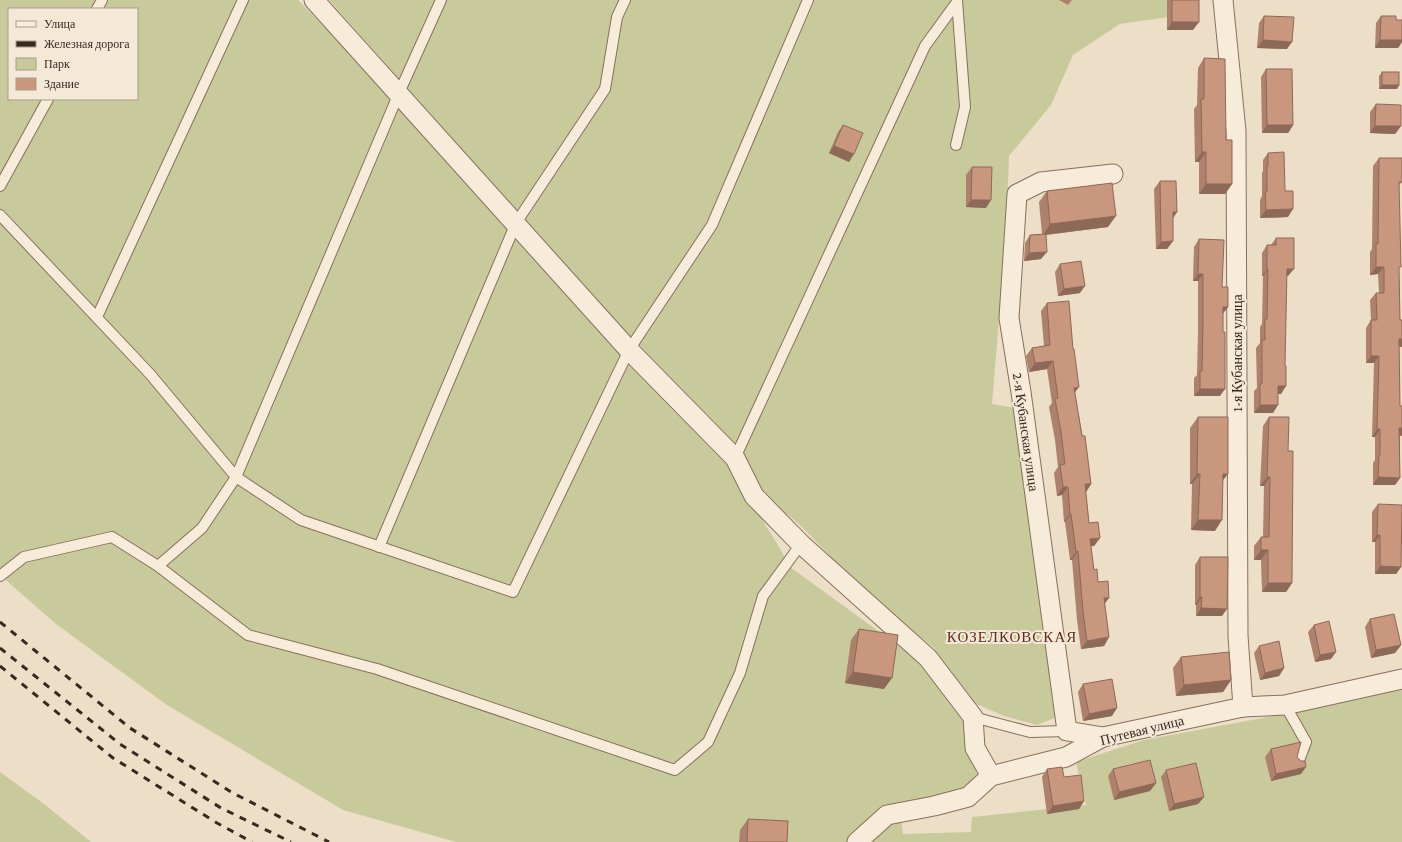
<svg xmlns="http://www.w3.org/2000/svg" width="1402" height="842" font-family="'Crimson Pro',serif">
<rect width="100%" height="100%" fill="#ecdec7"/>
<!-- green -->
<g fill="#c9ca9b" fill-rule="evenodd">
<path d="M 0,0 L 298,0 L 364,67 L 725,461 L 778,545 L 790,567 L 925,665 L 965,720 L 977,774 L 963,791 L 850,842 L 456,842 L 343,810 L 167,705 L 56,624 L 0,575 ZM 9,9 L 137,9 L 137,99 L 9,99 Z"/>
<polygon points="329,0 1196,0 1196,13 1120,24 1073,55 1051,105 1009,156 1006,234 992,404 1015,408 1060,716 1037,725 1004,716 972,702 950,674 934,648 863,590 799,524 754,487 744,453 628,336"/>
<polygon points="1402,687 1402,842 865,842 867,840 901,819 903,834 971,832 972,817 1086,805 1076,762 1144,740 1289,713"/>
<polygon points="0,772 44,804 91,842 0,842"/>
</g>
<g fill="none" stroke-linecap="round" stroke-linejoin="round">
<!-- service casing -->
<g stroke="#876f5d" stroke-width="12">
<g id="service">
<polyline points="97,9 102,0"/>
<polyline points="956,145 965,107 957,0"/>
<polyline points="0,186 48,99"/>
<polyline points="0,215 150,374 236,477 301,520 513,592 629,350 712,225 808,0"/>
<polyline points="97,317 243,0"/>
<polyline points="735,458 925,46 957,2"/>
<polyline points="379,547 516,223 605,89 617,17 625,0"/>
<polyline points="158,566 202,528 236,477 399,93 441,0"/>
<polyline points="0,576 24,557 112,537 158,566 248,635 377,669 675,770 708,742 740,673 763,596 801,544"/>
<polyline points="1285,705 1306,742 1298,763"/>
<polyline points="973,717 1030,732 1067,731"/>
</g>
</g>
<!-- minor casing -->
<g stroke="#876f5d" stroke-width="21">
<g id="minor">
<polyline points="314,0 629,350 735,458 754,496 801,544 928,658 973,717 975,748 991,776"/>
<polyline points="1223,0 1236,131 1238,636 1243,707"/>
<polyline points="1103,737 1067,731 1021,392 1009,318 1017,194 1041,182 1113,174"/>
<polyline points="857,842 887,815 934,806 968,797 991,776 1066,757 1103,737 1243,707 1285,705 1402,679"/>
</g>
</g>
<!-- service -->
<use href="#service" stroke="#f7ecda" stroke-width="10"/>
<!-- minor -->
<use href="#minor" stroke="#f7ecda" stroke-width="19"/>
<!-- rail -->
<g stroke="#382920" stroke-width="3" stroke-dasharray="7 7" stroke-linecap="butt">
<polyline points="0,622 130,728 231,792 329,842"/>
<polyline points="0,648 120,744 221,808 291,842"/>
<polyline points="0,666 113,758 217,823 252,842"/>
</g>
</g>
<!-- wall -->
<g fill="#ad816c">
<polygon points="1059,0 1072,0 1068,5"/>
<polygon points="1167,0 1199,0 1193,30 1167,30"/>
<polygon points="1264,16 1287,49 1257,48 1259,23"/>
<polygon points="1381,16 1396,20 1402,20 1402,42 1398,48 1375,48 1376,23"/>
<polygon points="1204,58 1226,140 1232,184 1225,194 1199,194 1199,162 1195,162 1194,109 1197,105 1198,68"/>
<polygon points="1266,69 1293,125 1288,133 1262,133 1261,77"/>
<polygon points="1382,72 1399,85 1397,89 1379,89 1379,76"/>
<polygon points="1376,104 1401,126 1395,134 1370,133 1370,112"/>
<polygon points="843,125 849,162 829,153 838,132"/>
<polygon points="1268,153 1285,191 1288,217 1260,218 1260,200 1262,196 1262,173 1263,171 1263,160"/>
<polygon points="1379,158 1402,182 1399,185 1399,269 1400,320 1402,320 1402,346 1399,347 1400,406 1402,406 1402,435 1401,436 1400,436 1400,478 1395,485 1373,485 1373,463 1375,460 1375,437 1372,437 1374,363 1366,363 1366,328 1371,320 1370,300 1376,293 1379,293 1378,274 1370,275 1370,252 1372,249 1373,166"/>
<polygon points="972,167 986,208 966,207 966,175"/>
<polygon points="1160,181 1173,218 1173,241 1167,249 1156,249 1154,189"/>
<polygon points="1047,191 1108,227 1046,235 1041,259 1024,261 1025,243 1030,235 1042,234 1039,202"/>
<polygon points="1276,238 1288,276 1286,276 1281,394 1278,394 1273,413 1254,413 1254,391 1257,388 1256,348 1260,343 1260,327 1262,324 1263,276 1262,276 1262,253 1267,245 1271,245"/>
<polygon points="1199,239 1222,287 1223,314 1220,396 1194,396 1194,378 1197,375 1198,332 1198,281 1193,281 1194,247"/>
<polygon points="1060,264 1080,293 1058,296 1055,272"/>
<polygon points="1047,303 1075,393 1091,484 1086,492 1089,523 1100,538 1094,546 1091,546 1094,570 1104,604 1109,637 1104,646 1081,649 1077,620 1072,560 1070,560 1065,522 1064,522 1062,495 1057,496 1054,473 1058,467 1055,440 1049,407 1052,403 1047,369 1029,372 1026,356 1032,348 1044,346 1041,311"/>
<polygon points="1198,417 1222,481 1215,531 1191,530 1192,484 1190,484 1190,428"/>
<polygon points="1269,417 1288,451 1292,583 1286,592 1262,592 1261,560 1254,560 1254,546 1261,537 1263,537 1264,486 1260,486 1263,426"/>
<polygon points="1378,504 1401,567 1396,574 1375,574 1375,542 1372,542 1372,512"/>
<polygon points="1200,557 1222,616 1196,616 1196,605 1195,605 1195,565"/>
<polygon points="1370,619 1401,645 1395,653 1371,658 1365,627"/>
<polygon points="1314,625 1331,659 1315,662 1308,632"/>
<polygon points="859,629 884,689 845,683 851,640"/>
<polygon points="1259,646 1284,668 1279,676 1260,680 1254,653"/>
<polygon points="1181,657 1231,680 1223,692 1176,696 1173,668"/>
<polygon points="1083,684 1112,716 1083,721 1078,692"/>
<polygon points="1271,749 1297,757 1301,761 1301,774 1271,781 1265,757"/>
<polygon points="1047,769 1064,777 1084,801 1079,809 1047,814 1042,777"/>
<polygon points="1113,769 1156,783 1150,791 1114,800 1108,776"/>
<polygon points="1166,770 1204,797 1198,804 1169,811 1161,777"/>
<polygon points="748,819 787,842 739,842 740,830"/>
</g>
<!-- shaded-wall -->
<g fill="#8d6958">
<polygon points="1172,22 1199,22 1193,30 1167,30"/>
<polygon points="1263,40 1292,42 1287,49 1257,48"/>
<polygon points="1380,40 1402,40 1402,42 1398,48 1375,48"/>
<polygon points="1382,85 1399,85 1397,89 1379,89"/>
<polygon points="1267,125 1293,125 1288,133 1262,133"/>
<polygon points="1375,126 1401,126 1395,134 1370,133"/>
<polygon points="834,146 854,154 849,162 829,153"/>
<polygon points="1202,152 1206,152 1199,162 1195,162"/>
<polygon points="1206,184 1232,184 1225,194 1199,194"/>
<polygon points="971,200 991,200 986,208 966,207"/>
<polygon points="1293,209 1288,217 1260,218 1266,210"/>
<polygon points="1173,212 1177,212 1172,220"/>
<polygon points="1116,216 1108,227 1043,235 1050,224"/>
<polygon points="1173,241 1167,249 1156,249 1161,242"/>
<polygon points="1047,252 1041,259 1024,261 1029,253"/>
<polygon points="1376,267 1384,267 1378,274 1370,275"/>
<polygon points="1267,269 1268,269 1263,276 1262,276"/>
<polygon points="1287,269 1294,269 1288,276 1281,276"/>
<polygon points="1198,274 1203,274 1198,281 1193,281"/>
<polygon points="1085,286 1080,293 1058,296 1064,289"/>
<polygon points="1223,307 1228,307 1222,315"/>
<polygon points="1399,339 1402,339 1402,347 1394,347"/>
<polygon points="1371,356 1379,356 1374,363 1366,363"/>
<polygon points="1053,361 1047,369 1029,372 1035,363"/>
<polygon points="1278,386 1286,386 1281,394 1273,394"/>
<polygon points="1079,387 1073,395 1074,388"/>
<polygon points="1200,389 1225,389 1220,396 1194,396"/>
<polygon points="1260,405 1278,405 1273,413 1254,413"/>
<polygon points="1399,428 1402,428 1402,435 1401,436 1394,436"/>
<polygon points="1377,429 1380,429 1375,437 1372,437"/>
<polygon points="1197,474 1200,474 1192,484 1190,484"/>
<polygon points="1223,474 1228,474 1220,484"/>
<polygon points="1267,477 1270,477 1264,486 1260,486"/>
<polygon points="1378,477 1400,478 1395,485 1373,485"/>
<polygon points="1085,484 1091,484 1086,492"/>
<polygon points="1063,487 1068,487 1062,495 1057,496"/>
<polygon points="1070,514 1071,514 1065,522 1064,522"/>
<polygon points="1198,520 1222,520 1215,531 1191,530"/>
<polygon points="1377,535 1380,535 1375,542 1372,542"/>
<polygon points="1100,538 1094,546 1085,547 1090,539"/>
<polygon points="1261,550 1268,550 1261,560 1254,560"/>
<polygon points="1078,551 1072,560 1070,560 1076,552"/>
<polygon points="1380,566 1401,567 1396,574 1375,574"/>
<polygon points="1268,583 1292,583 1286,592 1262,592"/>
<polygon points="1200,597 1202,597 1196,605 1195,605"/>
<polygon points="1104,598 1109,598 1103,606"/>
<polygon points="1201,608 1227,609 1222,616 1196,616"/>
<polygon points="1109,637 1104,646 1081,649 1087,641"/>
<polygon points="1401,645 1395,653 1371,658 1376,650"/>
<polygon points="1336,652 1331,659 1315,662 1320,655"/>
<polygon points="1284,668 1279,676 1260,680 1265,673"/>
<polygon points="853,672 892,678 884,689 845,683"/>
<polygon points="1231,680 1223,692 1176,696 1184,685"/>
<polygon points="1117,708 1112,716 1083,721 1089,714"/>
<polygon points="1306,767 1301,774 1271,781 1276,774"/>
<polygon points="1156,783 1150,791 1114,800 1119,792"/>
<polygon points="1204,797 1198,804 1169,811 1174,804"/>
<polygon points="1084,801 1079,809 1047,814 1053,806"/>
</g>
<!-- building -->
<g fill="#c9967e" stroke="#8d6958">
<rect x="1172" y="0" width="27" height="22"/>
<polygon points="1264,16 1294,17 1292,42 1263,40"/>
<polygon points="1381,16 1396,16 1396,20 1402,20 1402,40 1380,40"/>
<polygon points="1204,58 1225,59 1226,140 1232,140 1232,184 1206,184 1206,152 1202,152 1201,99 1204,99"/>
<polygon points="1266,69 1292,69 1293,125 1267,125"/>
<rect x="1382" y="72" width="17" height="13"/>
<polygon points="1376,104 1401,105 1401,126 1375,126"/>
<polygon points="843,125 863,133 854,154 834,146"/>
<polygon points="1284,152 1285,191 1293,191 1293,209 1266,210 1265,192 1267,192 1267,166 1268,166 1268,153"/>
<polygon points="1379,158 1402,158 1402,182 1399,182 1401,267 1399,267 1400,320 1402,320 1402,339 1399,339 1400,406 1402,406 1402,428 1399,428 1400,478 1378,477 1379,455 1380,455 1380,429 1377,429 1379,356 1371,356 1371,320 1377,320 1376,293 1384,293 1384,267 1376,267 1376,244 1378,244"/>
<polygon points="972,167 992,167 991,200 971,200"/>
<polygon points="1160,181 1176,181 1177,212 1173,212 1173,241 1161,242"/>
<polygon points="1112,183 1116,216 1050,224 1047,191"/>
<polygon points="1046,234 1047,252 1029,253 1030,235"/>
<polygon points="1276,238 1294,238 1294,269 1287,269 1285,366 1286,366 1286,386 1278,386 1278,405 1260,405 1260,384 1262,384 1262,340 1265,340 1265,319 1267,319 1268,269 1267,269 1267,245 1276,245"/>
<polygon points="1199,239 1224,240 1222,287 1228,287 1228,307 1223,307 1223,332 1225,332 1225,389 1200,389 1200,371 1202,371 1203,324 1203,274 1198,274"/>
<polygon points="1081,261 1085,286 1064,289 1060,264"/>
<polygon points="1069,301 1073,349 1074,349 1079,387 1074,388 1082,436 1085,436 1091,484 1085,484 1089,523 1098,522 1100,538 1090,539 1094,570 1097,569 1098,582 1108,581 1109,598 1104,598 1109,637 1087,641 1083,612 1078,551 1076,552 1071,514 1070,514 1068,487 1063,487 1060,465 1065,464 1061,432 1055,399 1058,398 1053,361 1035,363 1032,348 1050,345 1047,303"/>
<polygon points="1198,417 1228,417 1228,474 1223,474 1222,520 1198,520 1200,474 1197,474"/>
<polygon points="1269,417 1289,417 1288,451 1293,451 1292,583 1268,583 1268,550 1261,550 1261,537 1269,537 1270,477 1267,477"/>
<polygon points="1378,504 1402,505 1401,567 1380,566 1380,535 1377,535"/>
<polygon points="1200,557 1228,557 1227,609 1201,608 1202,597 1200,597"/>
<polygon points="1394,614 1401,645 1376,650 1370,619"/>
<polygon points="1329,621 1336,652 1320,655 1314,625"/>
<polygon points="859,629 898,635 892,678 853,672"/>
<polygon points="1279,641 1284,668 1265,673 1259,646"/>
<polygon points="1229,652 1231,680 1184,685 1181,657"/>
<polygon points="1112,679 1117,708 1089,714 1083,684"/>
<polygon points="1301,742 1297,757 1301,761 1305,761 1306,767 1276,774 1271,749"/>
<polygon points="1150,760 1156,783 1119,792 1113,769"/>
<polygon points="1196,763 1204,797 1174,804 1166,770"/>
<polygon points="1062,767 1064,777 1081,775 1084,801 1053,806 1047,769"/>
<polygon points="748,819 788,821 787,842 747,842"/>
</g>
<g text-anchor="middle" stroke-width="4" stroke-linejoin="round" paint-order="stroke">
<!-- street labels -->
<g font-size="14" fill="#382920" stroke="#f4e9d6">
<text transform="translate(1237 353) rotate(-90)" y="5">1-я Кубанская улица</text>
<text transform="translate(1026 432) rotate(82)" y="5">2-я Кубанская улица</text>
<text transform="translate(1142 730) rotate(-14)" y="5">Путевая улица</text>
</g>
<!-- neighbourhood labels -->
<g font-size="15" letter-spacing="1" fill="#632921" stroke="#f4e9d6">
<text x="1012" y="642">КОЗЕЛКОВСКАЯ</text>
</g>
</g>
<!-- legend -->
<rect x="8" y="8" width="130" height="92" fill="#f4e9d6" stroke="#a99c8d"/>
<rect x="16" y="21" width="20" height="6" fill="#f7ecda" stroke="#a99c8d"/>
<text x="44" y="28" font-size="12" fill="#382920">Улица</text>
<rect x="16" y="41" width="20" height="6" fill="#382920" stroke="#a99c8d"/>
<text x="44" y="48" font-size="12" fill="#382920">Железная дорога</text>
<rect x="16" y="58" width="20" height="12" fill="#c9ca9b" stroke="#a99c8d"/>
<text x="44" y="68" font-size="12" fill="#382920">Парк</text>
<rect x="16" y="78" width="20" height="12" fill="#c9967e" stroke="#a99c8d"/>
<text x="44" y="88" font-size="12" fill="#382920">Здание</text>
</svg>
